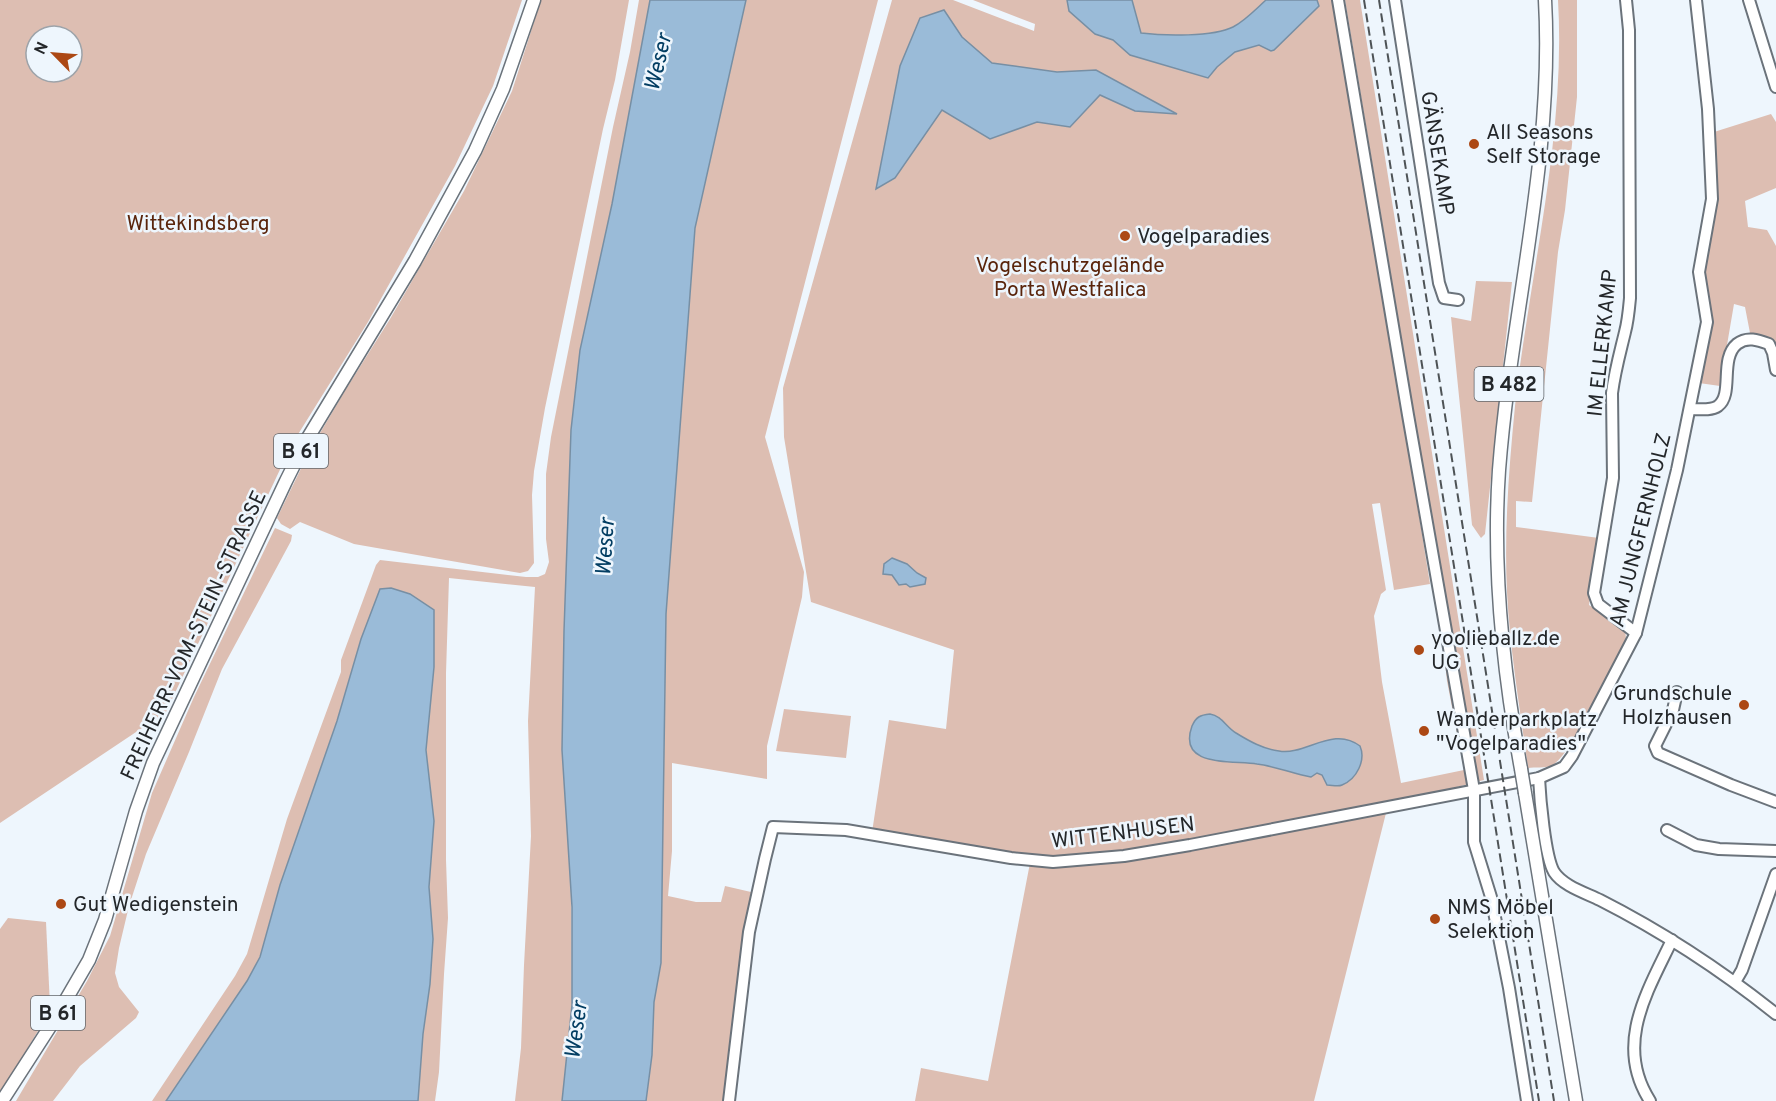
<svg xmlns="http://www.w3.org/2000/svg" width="1776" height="1101" font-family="Overpass,sans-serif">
<rect width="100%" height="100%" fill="#eef6fd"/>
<!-- green -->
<g fill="#ddbeb2" fill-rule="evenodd">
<path d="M 0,0 L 522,0 L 493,86 L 455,166 L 368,322 L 292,444 L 166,712 L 0,823 ZM 36,36 L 72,36 L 72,72 L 36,72 Z"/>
<polygon points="541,0 629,0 615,80 603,129 545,408 534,471 532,495 534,563 528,571 520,573 354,544 300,522 290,529 281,524 277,518 310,450 346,389 390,319 464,191 512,91"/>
<polygon points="639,0 650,0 612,204 580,350 571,430 569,494 572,1005 562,1101 515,1101 521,1048 524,965 531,836 528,721 535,587 449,578 446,673 446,860 448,918 444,974 439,1072 435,1101 418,1101 423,1034 430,984 433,939 429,887 434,821 426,750 434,667 361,639 337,721 280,885 260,957 247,981 166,1101 152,1101 235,976 247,954 287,819 341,672 341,660 376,565 380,560 526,577 538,577 545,574 549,562 546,539 546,474 551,437 613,127 630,52"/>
<polygon points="746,0 878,0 765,437 804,572 802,597 767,746 767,779 672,763 672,851 668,896 696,902 721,902 725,886 751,892 723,1101 646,1101 652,1055 654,1002 661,963 666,614 695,228"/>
<polygon points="892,0 953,0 1034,31 1035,24 973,0 1336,0 1430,584 1394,590 1380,503 1372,504 1386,590 1381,594 1374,616 1382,682 1401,783 1464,770 1447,681 1426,486 1345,0 1360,0 1484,780 1388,805 1314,1101 915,1101 921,1068 988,1081 1030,863 871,839 889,720 946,729 954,650 811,602 784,437 783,388"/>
<path d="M 1558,0 L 1577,0 L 1577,97 L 1565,210 L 1558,252 L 1532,502 L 1516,501 L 1516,527 L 1599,538 L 1589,605 L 1625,628 L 1626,639 C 1614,662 1571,758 1551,766 C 1545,768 1535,767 1528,768 C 1520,709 1510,651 1507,592 C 1504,530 1509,468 1515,406 C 1530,271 1566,136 1558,0 Z"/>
<polygon points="1771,114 1776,122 1776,188 1745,201 1748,227 1767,230 1776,246 1776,350 1768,339 1750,333 1745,307 1734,304 1720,386 1699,383 1711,321 1703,270 1714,132"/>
<polygon points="1476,281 1512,282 1485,534 1481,538 1472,525 1451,317 1471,321"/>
<polygon points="275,528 292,535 291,541 222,669 189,752 146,854 129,906 119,948 115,973 119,987 139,1012 136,1018 80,1066 53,1101 16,1101 87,981 110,936 152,793 194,697"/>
<polygon points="784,709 851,716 846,758 776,751"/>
<polygon points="8,918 46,922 50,1006 48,1014 0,1095 0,929"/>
</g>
<!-- water -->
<g fill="#9abbd8" stroke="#778fa4" stroke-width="1.5">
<polygon points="650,0 746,0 695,228 666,614 661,963 654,1002 652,1055 646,1101 562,1101 572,1005 572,907 562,750 564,631 571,430 580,350 612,204"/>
<path d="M 1067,0 L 1132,0 L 1141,33 C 1164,36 1213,37 1233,27 C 1245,21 1256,9 1266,0 L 1317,0 L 1319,6 L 1274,50 L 1271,51 L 1259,45 L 1235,52 L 1217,67 L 1208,78 L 1130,55 L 1113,40 L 1095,34 L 1069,11 Z"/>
<polygon points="944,10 962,37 992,63 1057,72 1096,70 1177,114 1135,111 1100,95 1070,127 1037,122 990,139 942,110 895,178 876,189 900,66 920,18"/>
<polygon points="892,558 907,564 917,573 926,578 925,584 910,587 906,584 899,585 892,575 883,574 884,564"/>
<polygon points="391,588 410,594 434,610 434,667 426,750 434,821 429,887 433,939 430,984 423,1034 418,1101 166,1101 247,981 260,957 280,885 337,721 361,639 380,589"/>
<path d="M 1210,714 C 1222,716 1226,727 1236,733 C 1249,741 1263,749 1279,751 C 1305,756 1333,725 1360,746 C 1366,760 1357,779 1342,785 C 1338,787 1332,785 1327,785 L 1322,775 L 1317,773 L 1311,777 C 1293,774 1275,766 1257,764 C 1232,760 1177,768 1192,726 C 1196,717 1200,715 1210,714 Z"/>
</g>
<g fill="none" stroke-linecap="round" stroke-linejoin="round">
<!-- minor casing -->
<g stroke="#6b737b" stroke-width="14">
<g id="minor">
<polyline points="1338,0 1408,415 1474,790 1474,842 1491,897 1509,988 1527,1101"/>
<polyline points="1395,0 1439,283 1444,298 1458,300"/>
<path d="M 1626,0 L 1629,30 L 1630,298 C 1629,309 1628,321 1625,332 C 1620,353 1615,370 1612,393 L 1613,478 L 1594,593 L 1598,604 L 1636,633"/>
<polyline points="1749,0 1776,87"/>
<path d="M 1690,409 C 1698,409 1711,411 1718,406 C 1734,394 1719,359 1737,344 C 1747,336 1758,340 1769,344 L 1773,353 L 1776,370"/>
<polyline points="1677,692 1673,710 1655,746 1658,753 1731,785 1776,802"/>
<path d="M 1539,778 C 1540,798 1545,857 1554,872 C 1563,886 1586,893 1600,900 C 1663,932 1721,970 1776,1014"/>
<polyline points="1667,830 1696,845 1719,849 1776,851"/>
<polyline points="1735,982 1742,970 1776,874"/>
<polyline points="729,1101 749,932 765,859 773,827 846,830 1011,858 1053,862 1124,856 1190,845 1539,778 1564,767 1572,756 1636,633 1677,470 1707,322 1699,272 1712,199 1708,109 1696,0"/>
<path d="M 1650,1101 C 1614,1045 1647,992 1672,940"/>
</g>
</g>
<!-- major casing -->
<g stroke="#6b737b" stroke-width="15">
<g id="major">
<path d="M 1521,769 C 1503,671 1492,570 1499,470 C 1511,313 1554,158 1545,0"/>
<polyline points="1525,793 1576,1101"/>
<polyline points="2,1101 53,1022 89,960 105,920 136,811 153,763 286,481 306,441 415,261 475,151 503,89 534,0"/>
</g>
</g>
<!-- minor -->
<use href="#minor" stroke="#fff" stroke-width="10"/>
<!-- major -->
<use href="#major" stroke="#fff" stroke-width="12"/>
<!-- rail -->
<g stroke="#4e5356" stroke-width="2" stroke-dasharray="9 4.5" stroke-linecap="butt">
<polyline points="1364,0 1539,1101"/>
<polyline points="1379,0 1554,1101"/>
</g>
<!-- major-bridge casing -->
<g stroke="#6b737b" stroke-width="15" stroke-linecap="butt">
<polyline id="major-bridge" points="1521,769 1525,793"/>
</g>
<!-- major-bridge -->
<use href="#major-bridge" stroke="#fff" stroke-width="12"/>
</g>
<!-- markers -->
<g fill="#ac4814" stroke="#eef6fd" stroke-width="2">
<circle cx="1474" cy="144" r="6"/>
<circle cx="1125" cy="236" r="6"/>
<circle cx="1419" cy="650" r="6"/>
<circle cx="1744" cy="705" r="6"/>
<circle cx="1424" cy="731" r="6"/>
<circle cx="61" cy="904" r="6"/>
<circle cx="1435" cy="919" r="6"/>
</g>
<g text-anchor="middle" stroke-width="5" stroke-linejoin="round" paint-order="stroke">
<!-- shield labels -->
<g fill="#eef6fd" stroke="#616569" stroke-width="1.5">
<rect x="1474.5" y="367" width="69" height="34" rx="4.5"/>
<rect x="274" y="434" width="54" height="34" rx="4.5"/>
<rect x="31" y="996" width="54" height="34" rx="4.5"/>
</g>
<g font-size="20" font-weight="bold" fill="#24272a">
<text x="1509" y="391">B 482</text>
<text x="301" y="458">B 61</text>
<text x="58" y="1020">B 61</text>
</g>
<!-- poi labels -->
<g font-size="21" fill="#24272a" stroke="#eef6fd" text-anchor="start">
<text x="1486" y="139">All Seasons<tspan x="1486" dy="24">Self Storage</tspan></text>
<text x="1137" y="243">Vogelparadies</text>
<text x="1431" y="645">yoolieballz.de<tspan x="1431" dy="24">UG</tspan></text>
<text x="1732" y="700" text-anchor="end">Grundschule<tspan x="1732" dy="24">Holzhausen</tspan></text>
<text x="1436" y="726">Wanderparkplatz<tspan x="1436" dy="24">"Vogelparadies"</tspan></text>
<text x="73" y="911">Gut Wedigenstein</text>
<text x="1447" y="914">NMS Möbel<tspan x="1447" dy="24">Selektion</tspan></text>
</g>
<!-- street labels -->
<g font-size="21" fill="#24272a" stroke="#eef6fd">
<text transform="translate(1438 153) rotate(81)" y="7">GÄNSEKAMP</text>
<text transform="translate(1602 343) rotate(-84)" y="7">IM ELLERKAMP</text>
<text transform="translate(1640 530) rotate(-76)" y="7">AM JUNGFERNHOLZ</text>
<text transform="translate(193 635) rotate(-65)" y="7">FREIHERR-VOM-STEIN-STRASSE</text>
<text transform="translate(1123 832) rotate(-7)" y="7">WITTENHUSEN</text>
</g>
<!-- park labels -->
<g font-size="21" fill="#5a250c" stroke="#eef6fd">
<text x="198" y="230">Wittekindsberg</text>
<text x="1070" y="272">Vogelschutzgelände<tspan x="1070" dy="24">Porta Westfalica</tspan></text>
</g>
<!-- water labels -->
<g font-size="22" font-style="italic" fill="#023d62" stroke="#eef6fd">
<text transform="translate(657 62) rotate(-77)" y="8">Weser</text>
<text transform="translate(604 547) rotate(-86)" y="8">Weser</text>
<text transform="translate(575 1030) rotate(-82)" y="8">Weser</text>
</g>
</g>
<!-- north arrow -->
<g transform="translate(54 54) rotate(295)"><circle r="28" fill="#eef6fd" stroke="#9da3a9" stroke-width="1.5"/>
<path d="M0-4.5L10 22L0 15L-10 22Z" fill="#ac4814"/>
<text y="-9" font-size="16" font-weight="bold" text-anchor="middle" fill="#24272a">N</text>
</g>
</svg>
